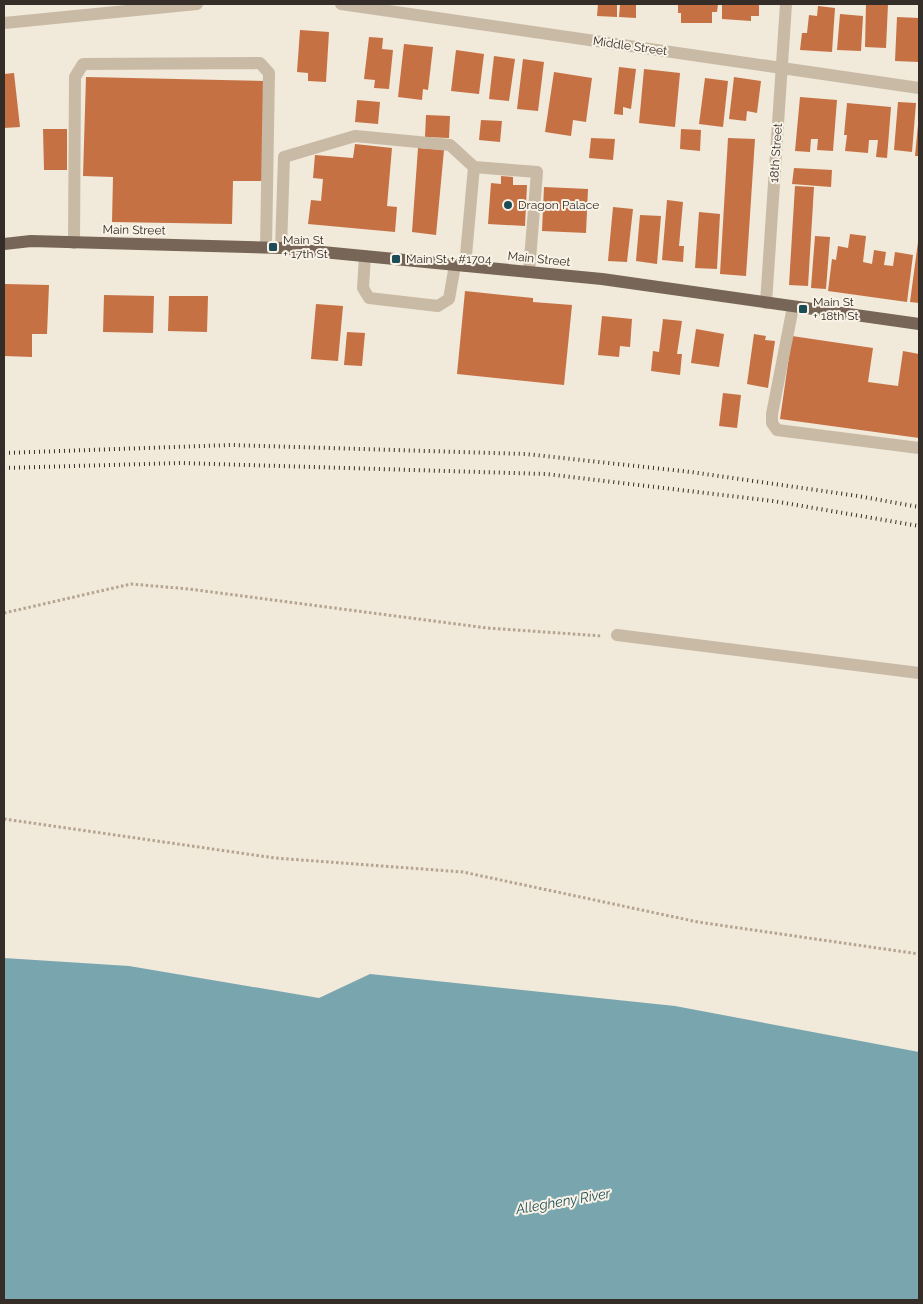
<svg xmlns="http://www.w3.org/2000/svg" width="923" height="1304" font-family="Raleway,sans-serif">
<rect width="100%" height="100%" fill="#f1e9da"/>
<!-- water -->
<polygon fill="#79a6ae" points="4,958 129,966 319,998 370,974 675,1006 919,1052 919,1300 4,1300"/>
<!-- building -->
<g fill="#c67143">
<polygon points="598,4 617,4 617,17 597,16"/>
<polygon points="620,4 636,4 636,18 619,17"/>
<polygon points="678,4 718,4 717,12 712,12 712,23 681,23 681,13 678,13"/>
<polygon points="722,4 759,4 759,16 751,16 751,21 722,19"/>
<polygon points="866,4 888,4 886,48 865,47"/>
<polygon points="818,6 835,8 832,52 800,50 802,33 807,33 809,15 817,16"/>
<polygon points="840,14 863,16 861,51 837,50"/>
<polygon points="897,17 919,18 919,62 895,61"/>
<polygon points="300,30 329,32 326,82 308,81 308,73 297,72"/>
<polygon points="369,37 383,38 382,49 393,50 389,89 374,88 375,80 364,79"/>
<polygon points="404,44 433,47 428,90 423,89 422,100 398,97"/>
<polygon points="456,50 484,54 479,94 451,91"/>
<polygon points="494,56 515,59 509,101 489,99"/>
<polygon points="523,59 544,62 538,111 517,109"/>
<polygon points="619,67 636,69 631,109 623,107 623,115 614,114"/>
<polygon points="644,69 680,73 675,127 639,123"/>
<polygon points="554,72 592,78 586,122 573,120 571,136 545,132"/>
<polygon points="14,73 20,127 4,128 4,74"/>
<polygon points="86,77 265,81 262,181 233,181 232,224 112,222 113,177 83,176"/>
<polygon points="734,77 761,81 757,113 747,111 746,121 729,119"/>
<polygon points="705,78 728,81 723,127 699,124"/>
<polygon points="800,97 837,100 833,151 817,150 818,139 811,139 810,152 795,151"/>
<polygon points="357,100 380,102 378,124 355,122"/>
<polygon points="898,102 916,103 912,152 894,150"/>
<polygon points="847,103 891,107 887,158 876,157 878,140 869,140 868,153 845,151 847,135 844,135"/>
<polygon points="426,115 450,116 449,138 425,137"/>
<polygon points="481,120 502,121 500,142 479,140"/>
<polygon points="918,125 919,125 919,156 915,156"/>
<polygon points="43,129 67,129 67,170 44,170"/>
<polygon points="681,129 701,130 700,151 680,149"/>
<polygon points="591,138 615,139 613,160 589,158"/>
<polygon points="728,138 755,139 746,276 720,274"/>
<polygon points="355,144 392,148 387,206 397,207 395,232 308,224 311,200 321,201 323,179 313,178 315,155 353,158"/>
<polygon points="418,148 444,150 436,235 412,232"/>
<polygon points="794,168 832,170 831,187 792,184"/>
<polygon points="501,176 513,177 513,185 527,185 525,226 488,224 491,183 501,184"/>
<polygon points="795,186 814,187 808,286 789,285"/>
<polygon points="544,187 588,189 586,233 542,231"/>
<polygon points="667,200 683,202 679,246 684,246 683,262 662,260"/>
<polygon points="613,207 633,209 627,262 608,261"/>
<polygon points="699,212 720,214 717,269 695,268"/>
<polygon points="640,215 661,216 657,264 636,261"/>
<polygon points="850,234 866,236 863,262 872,264 874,250 886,252 884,265 893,266 895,252 913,255 907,302 828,291 832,259 836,260 838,246 848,248"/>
<polygon points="815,236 830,237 826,289 811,288"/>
<polygon points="918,242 919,243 919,303 910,302"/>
<polygon points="5,284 49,285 47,334 32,334 32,357 4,356"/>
<polygon points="465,291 533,298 533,302 572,305 564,385 457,374"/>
<polygon points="104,295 154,296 153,333 103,332"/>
<polygon points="169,296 208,296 207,332 168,331"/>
<polygon points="316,304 343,306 338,361 311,359"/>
<polygon points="602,316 632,319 630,347 620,346 619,357 598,355"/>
<polygon points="663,319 682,321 677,354 682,354 680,375 651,371 653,351 659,352"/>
<polygon points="696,329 724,334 719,367 691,363"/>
<polygon points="347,332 365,333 362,366 344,365"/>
<polygon points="754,334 766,336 765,340 775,341 768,388 747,384"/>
<polygon points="792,336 873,348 868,382 898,386 903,351 919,354 919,438 780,419"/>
<polygon points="723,393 741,395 737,428 719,426"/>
</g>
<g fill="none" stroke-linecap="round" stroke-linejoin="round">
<!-- path -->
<g stroke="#b5a490" stroke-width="3" stroke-dasharray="2.5 2.5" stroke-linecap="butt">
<polyline points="4,613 131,584 189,589 487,628 602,636"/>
<polyline points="4,819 275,858 463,872 698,922 919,954"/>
</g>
<!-- minor -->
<g stroke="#c9baa6" stroke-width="12">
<polyline points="341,4 919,88"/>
<polyline points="4,23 197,4"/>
<polyline points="74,243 75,77 83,64 260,63 269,73 266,247"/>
<polyline points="281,248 284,157 355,136 450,145 474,167"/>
<polyline points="365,256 363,288 369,298 438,306 449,299 455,265"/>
<polyline points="465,266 474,167 537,172 529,272"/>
<polyline points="766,303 786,4"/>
<polyline points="793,307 772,414 772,423 777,430 919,448"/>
<polyline points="617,635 919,673"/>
</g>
<!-- major -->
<polyline stroke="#776658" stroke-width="12" points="4,244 31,241 281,248 602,279 919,324"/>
<!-- rail -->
<g stroke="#352d27" stroke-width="4" stroke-dasharray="1 4" stroke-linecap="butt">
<polyline points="4,453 231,445 526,454 691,472 858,496 919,507"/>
<polyline points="4,468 180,463 546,474 773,501 919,526"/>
</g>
</g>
<!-- markers -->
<g fill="#1c4d57" stroke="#f9f2e6" stroke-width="2">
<circle cx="508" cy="205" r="5"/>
<rect x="268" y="242" width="10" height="10" rx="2.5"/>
<rect x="391" y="254" width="10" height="10" rx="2.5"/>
<rect x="798" y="304" width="10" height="10" rx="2.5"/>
</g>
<g text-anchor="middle" stroke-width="4" stroke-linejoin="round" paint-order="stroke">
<!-- street labels -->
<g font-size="12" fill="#352d27" stroke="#f9f2e6">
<text transform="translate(630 46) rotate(8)" y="4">Middle Street</text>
<text transform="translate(776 153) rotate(-86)" y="4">18th Street</text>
<text transform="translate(134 230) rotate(1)" y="4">Main Street</text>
<text transform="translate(539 259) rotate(6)" y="4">Main Street</text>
</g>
<!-- poi labels -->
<g font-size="12" fill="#352d27" stroke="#f9f2e6" text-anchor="start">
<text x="518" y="209">Dragon Palace</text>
<text x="283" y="244">Main St<tspan x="283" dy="14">+ 17th St</tspan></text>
<text x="406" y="263">Main St + #1704</text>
<text x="813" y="306">Main St<tspan x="813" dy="14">+ 18th St</tspan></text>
</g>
<!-- water labels -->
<g font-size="14" font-style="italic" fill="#1c4d57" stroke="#f9f2e6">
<text transform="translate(563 1201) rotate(-10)" y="5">Allegheny River</text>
</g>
</g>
<!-- border -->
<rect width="923" height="1304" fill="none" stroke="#352d27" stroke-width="10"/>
</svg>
